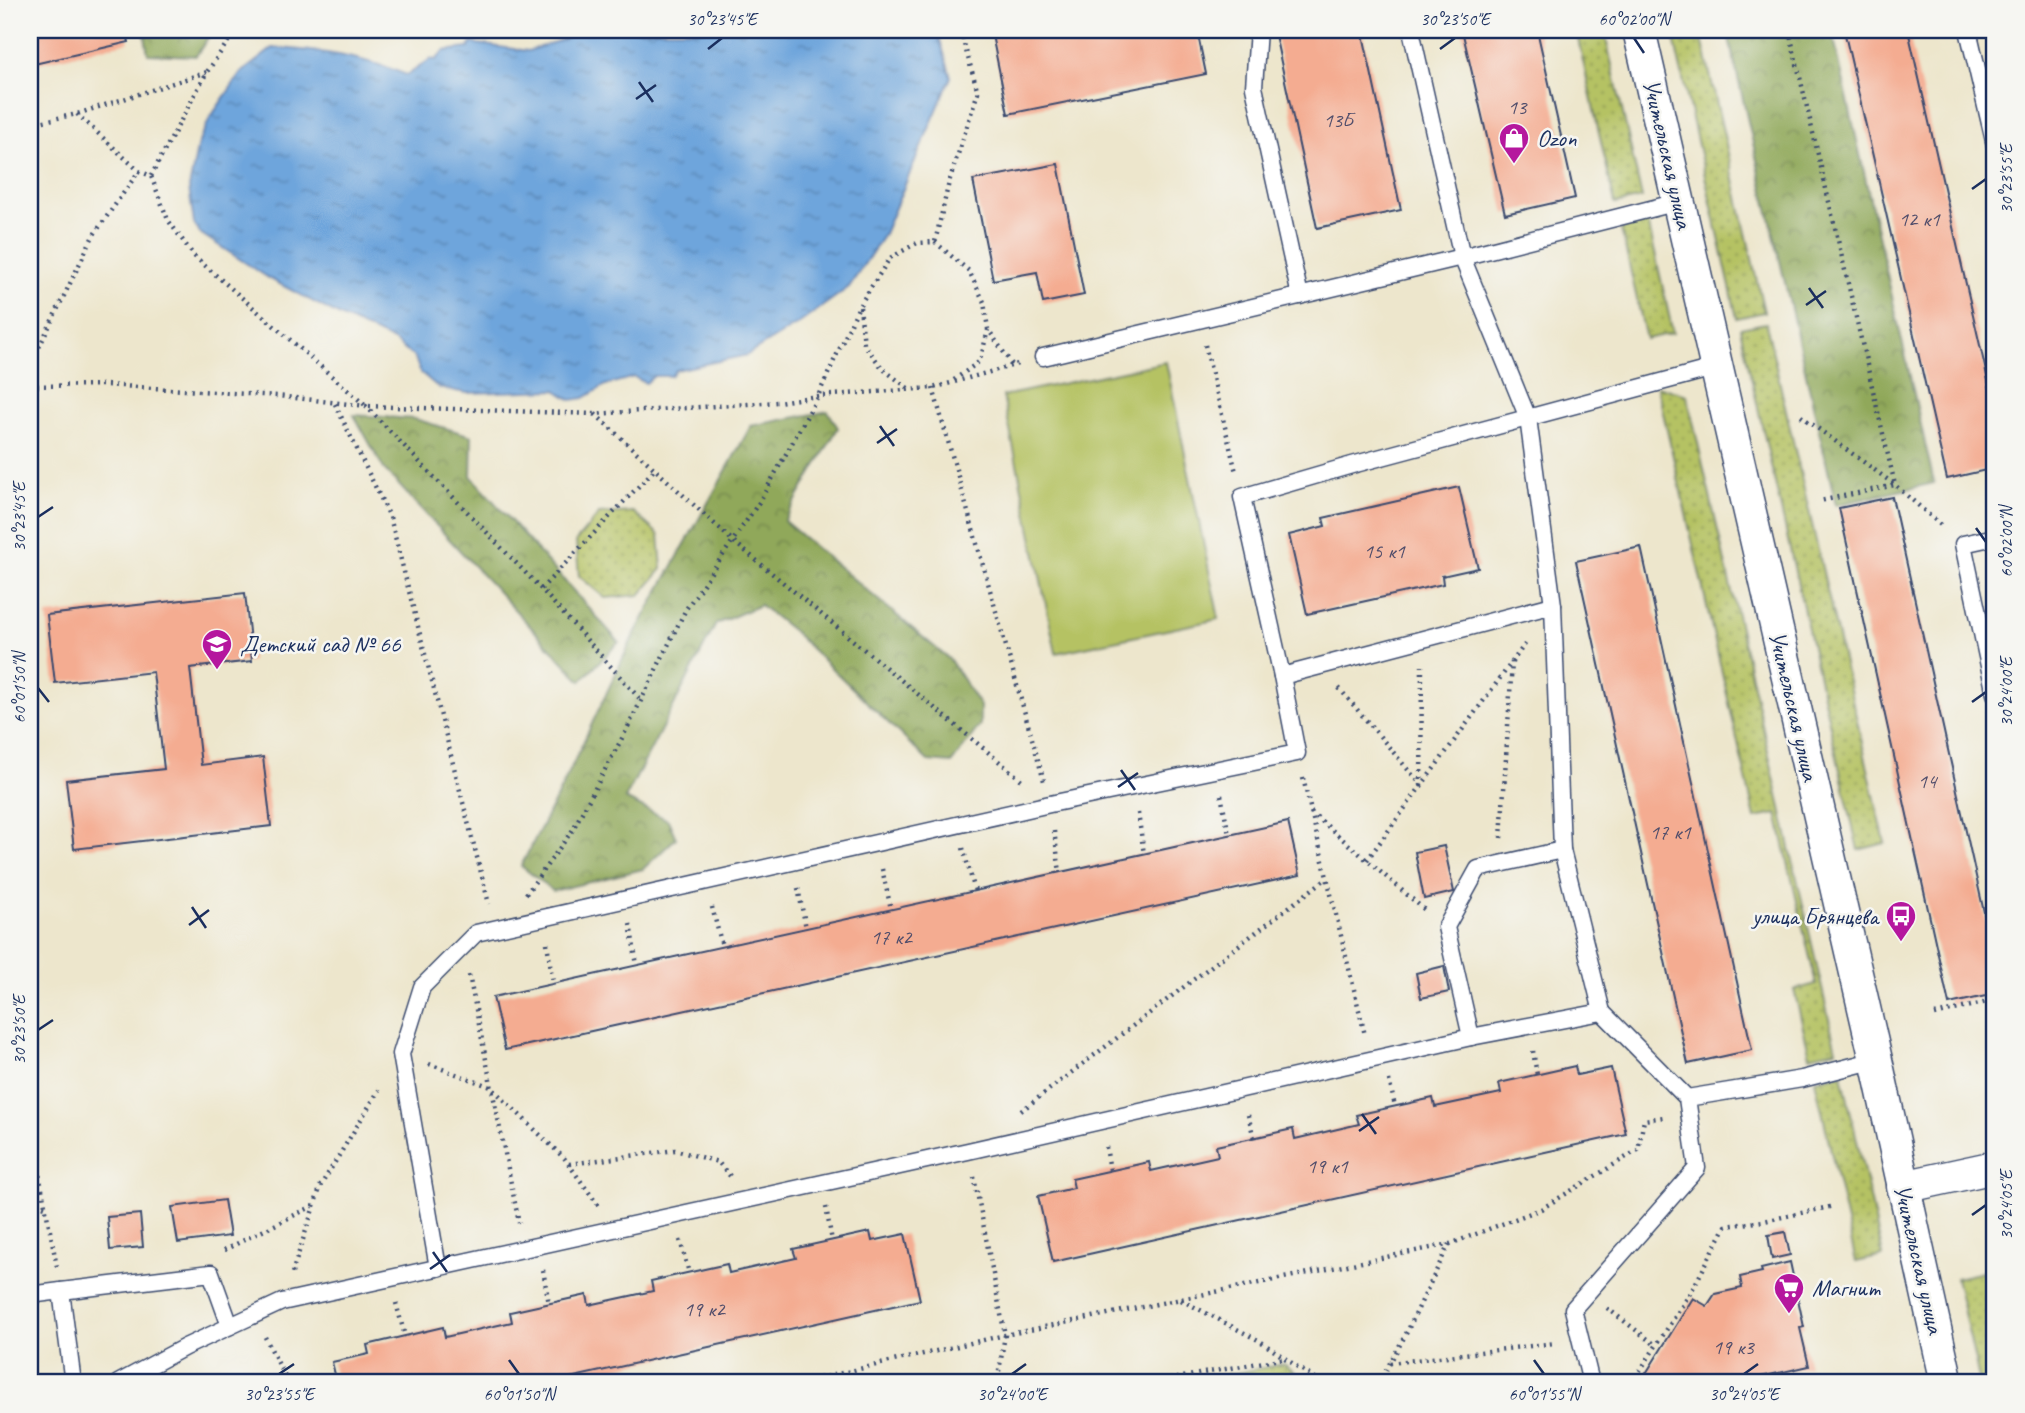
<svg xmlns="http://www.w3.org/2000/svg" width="2025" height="1413" font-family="Caveat,sans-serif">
<defs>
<pattern id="grass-dots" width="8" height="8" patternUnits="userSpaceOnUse" patternTransform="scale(1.75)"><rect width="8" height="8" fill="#b5c264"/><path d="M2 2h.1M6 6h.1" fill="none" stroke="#929e56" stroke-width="1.8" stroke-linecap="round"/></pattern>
<pattern id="forest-crowns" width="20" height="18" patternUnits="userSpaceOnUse" patternTransform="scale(1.75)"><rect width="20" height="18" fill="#90a85a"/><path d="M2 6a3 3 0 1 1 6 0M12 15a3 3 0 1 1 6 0" fill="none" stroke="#75894e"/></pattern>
<pattern id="water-ripples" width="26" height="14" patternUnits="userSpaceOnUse" patternTransform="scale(1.75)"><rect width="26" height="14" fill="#6ea5dc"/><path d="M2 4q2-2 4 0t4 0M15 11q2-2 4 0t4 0" fill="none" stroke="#5a87b6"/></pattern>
</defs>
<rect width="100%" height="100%" fill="#f6f6f2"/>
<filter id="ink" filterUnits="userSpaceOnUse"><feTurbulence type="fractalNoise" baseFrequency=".0143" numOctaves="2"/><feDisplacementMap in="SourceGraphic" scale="14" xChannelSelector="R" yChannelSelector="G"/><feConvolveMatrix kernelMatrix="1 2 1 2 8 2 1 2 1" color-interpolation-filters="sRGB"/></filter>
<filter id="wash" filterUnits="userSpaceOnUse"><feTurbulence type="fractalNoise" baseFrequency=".00686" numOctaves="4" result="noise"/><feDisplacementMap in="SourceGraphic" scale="28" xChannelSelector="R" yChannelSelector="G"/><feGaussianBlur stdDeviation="1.57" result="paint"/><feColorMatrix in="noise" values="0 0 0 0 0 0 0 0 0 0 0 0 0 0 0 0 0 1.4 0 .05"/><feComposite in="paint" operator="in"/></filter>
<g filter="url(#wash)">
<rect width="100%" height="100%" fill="#ede6cc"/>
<!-- grass -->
<g fill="url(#grass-dots)" stroke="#687861" stroke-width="2">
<polygon points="1576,30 1604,30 1642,198 1615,204"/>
<polygon points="1672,30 1700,30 1764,312 1737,318"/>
<polygon points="1648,222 1673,333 1646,339 1621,229"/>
<polygon points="1766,323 1885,843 1858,850 1740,328"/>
<polygon points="1657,386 1687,395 1836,1050 1810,1056 1794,990 1816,984 1777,814 1755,818"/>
<polygon points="633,512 659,535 662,569 640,595 605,598 579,576 576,541 599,514"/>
<polygon points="1842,1074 1883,1256 1856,1262 1815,1080"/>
<polygon points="1983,1272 1995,1326 1995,1383 1980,1383 1956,1278"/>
<polygon points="1284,1364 1307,1383 1182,1383"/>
</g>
<!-- forest -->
<g fill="url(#forest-crowns)" stroke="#566c5c" stroke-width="2">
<polygon points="144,30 213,30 196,56 148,54"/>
<polygon points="1727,30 1832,30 1934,483 1836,505"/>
<polygon points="828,411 838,428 784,521 950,660 980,706 980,725 952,763 928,761 794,632 760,605 716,624 625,799 668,820 676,838 643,869 553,891 521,866 563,785 633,637 751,426"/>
<polygon points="354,415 415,419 472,436 471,476 619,642 581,681 384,469"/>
</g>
<!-- pitch -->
<polygon fill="#b5c264" stroke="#687861" stroke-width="2" points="1166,362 1219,619 1056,653 1003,396"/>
<!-- water -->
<path fill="url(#water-ripples)" stroke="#446a9d" stroke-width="2" d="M 578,30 L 937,30 L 951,77 L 883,236 L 849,287 L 801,322 L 747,355 L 676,370 L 671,376 L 654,376 L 646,383 L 634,377 L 606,385 L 584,398 L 571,400 L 556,390 L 467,393 L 439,388 L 420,372 L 415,358 L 394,341 L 342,317 L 270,279 L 200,233 L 194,224 L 189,188 L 198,144 L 210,118 L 241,73 L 273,48 C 321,50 363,57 407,75 L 431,59 L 436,60 L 444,51 L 469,48 L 471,43 L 528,51 L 564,39 Z"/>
<g id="blocks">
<!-- building -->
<g fill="#f4ac91">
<polygon points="30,30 126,30 129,42 30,65"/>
<polygon points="991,30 1197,30 1206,74 1008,114"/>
<polygon points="1274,30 1362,30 1401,210 1317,228"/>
<polygon points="1462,30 1537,30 1575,198 1505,214"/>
<polygon points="1844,30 1908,30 1995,411 1995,468 1947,479"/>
<polygon points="1058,164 1084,295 1043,303 1037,272 993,280 973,180"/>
<polygon points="1459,487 1478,568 1442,576 1443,584 1307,614 1289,535 1325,526 1323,518"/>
<polygon points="1892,497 1995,962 1995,994 1949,1004 1839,508"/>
<polygon points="1641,547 1752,1050 1688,1064 1576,561"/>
<polygon points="245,593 252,661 190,668 201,765 263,757 271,826 74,849 66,780 164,769 153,672 55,683 47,615"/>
<polygon points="1288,822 1300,875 505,1050 493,997"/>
<polygon points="1444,846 1454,892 1424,899 1415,852"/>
<polygon points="1444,966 1449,992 1421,998 1416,973"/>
<polygon points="1575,1066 1577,1075 1611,1068 1626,1134 1053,1262 1038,1196 1074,1188 1072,1179 1149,1162 1151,1171 1218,1156 1216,1146 1293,1129 1295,1139 1359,1124 1356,1115 1433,1098 1435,1107 1501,1093 1499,1083"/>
<polygon points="224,1200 230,1236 178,1243 172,1207"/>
<polygon points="140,1214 143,1247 110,1250 107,1217"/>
<polygon points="870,1232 872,1241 905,1234 920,1300 547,1383 337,1383 332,1362 369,1354 367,1345 443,1327 445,1337 512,1322 510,1312 587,1295 589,1305 653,1291 651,1281 727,1264 729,1273 796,1258 793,1249"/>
<polygon points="1785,1232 1790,1255 1772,1259 1768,1235"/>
<polygon points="1790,1262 1804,1327 1800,1328 1809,1366 1761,1377 1757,1383 1640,1383 1693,1298 1707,1306 1715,1294 1742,1288 1740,1277 1762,1272 1761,1269"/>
</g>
</g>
</g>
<g filter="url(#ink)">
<use href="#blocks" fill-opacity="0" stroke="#3a4a6e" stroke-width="2"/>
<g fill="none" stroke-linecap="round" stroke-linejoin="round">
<!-- service casing -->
<g stroke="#3a4a6e" stroke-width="19">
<g id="service">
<polyline points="1258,30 1254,87 1300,296"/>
<polyline points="1968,30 1995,145"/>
<polyline points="1043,357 1462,257 1411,30"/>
<polyline points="1995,537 1963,544 1995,694"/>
<polyline points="1282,676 1553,605"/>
<polyline points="1602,1012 1562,850 1553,605 1528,418 1462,257 1678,202"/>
<polyline points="1471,1037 1602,1012 1687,1098"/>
<polyline points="438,1268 401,1054 422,987 476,933 1050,804 1297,753 1282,676 1242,497 1352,465 1717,367"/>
<polyline points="61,1291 211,1273 230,1326"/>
<polyline points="30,1295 61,1291 73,1383"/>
<polyline points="118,1383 185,1347 282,1302 968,1151 1471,1037 1446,927 1478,869 1562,850"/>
<polyline points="1591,1383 1573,1309 1697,1168 1687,1098 1802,1079 1876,1060"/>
</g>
</g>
<!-- minor casing -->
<g stroke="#3a4a6e" stroke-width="35">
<g id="minor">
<polyline points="1639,30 1876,1060 1947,1383"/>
<polyline points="1903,1187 1995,1167"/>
</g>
</g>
<!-- path -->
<g stroke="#3a4a6e" stroke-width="4.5" stroke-dasharray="2 5" stroke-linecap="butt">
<polyline points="1789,30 1895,485 1820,501"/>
<polyline points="77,114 139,171 151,176 168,220 194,256 366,406 594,414 778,402 818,396 933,388 1018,364"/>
<polyline points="30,124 77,114 207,72"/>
<polyline points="151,176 207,72 236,30"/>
<polyline points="935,242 969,271 984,302 988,329 1013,366"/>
<polyline points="860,307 864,344 883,369 908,388"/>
<polyline points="1205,345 1236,472"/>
<polyline points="30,366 93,236 139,171"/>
<polyline points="954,380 980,361 988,330"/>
<polyline points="30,386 106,385 278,396 366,406 541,589 641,700"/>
<polyline points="933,388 1044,781"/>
<polyline points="335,404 390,517 489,904"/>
<polyline points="595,414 733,541 1024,782"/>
<polyline points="1801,416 1895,485 1944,528"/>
<polyline points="541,589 655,469"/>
<polyline points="1339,688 1421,785 1422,666"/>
<polyline points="1303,778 1365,1035"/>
<polyline points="1221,795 1229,835"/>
<polyline points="1311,812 1426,911"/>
<polyline points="1138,813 1144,854"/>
<polyline points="1054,831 1060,872"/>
<polyline points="1501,838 1512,662"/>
<polyline points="963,848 975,891"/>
<polyline points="1367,860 1528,640"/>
<polyline points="882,869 891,909"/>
<polyline points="798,888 806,928"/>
<polyline points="526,894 572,831 627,729 686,609 760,501 818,396 859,306 890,258 917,243 935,242 949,182 978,92 960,30"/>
<polyline points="712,907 722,946"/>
<polyline points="630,924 637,965"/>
<polyline points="547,943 553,983"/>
<polyline points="469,975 519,1223"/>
<polyline points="1935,1015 1995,1000"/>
<polyline points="1533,1051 1537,1075"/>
<polyline points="429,1064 491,1087 565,1159 598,1205"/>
<polyline points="1389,1080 1395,1106"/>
<polyline points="1021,1111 1327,878"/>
<polyline points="1248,1115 1254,1138"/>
<polyline points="30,1127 57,1267"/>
<polyline points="1106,1147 1110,1170"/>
<polyline points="569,1164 675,1150 718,1162 730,1176"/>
<polyline points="974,1177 1005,1335 997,1383"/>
<polyline points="30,1201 45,1207"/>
<polyline points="826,1207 832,1241"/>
<polyline points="680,1240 689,1273"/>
<polyline points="224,1250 313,1206"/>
<polyline points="543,1270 549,1304"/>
<polyline points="292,1273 321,1185 379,1090"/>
<polyline points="1181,1300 1260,1341 1321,1383"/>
<polyline points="396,1303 405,1336"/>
<polyline points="1607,1308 1657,1346"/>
<polyline points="265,1337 288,1383"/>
<polyline points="1390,1363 1555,1343"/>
<polyline points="799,1383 1005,1335 1450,1244 1541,1209 1638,1150 1644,1120 1664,1117"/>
<polyline points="1149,1383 1286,1358"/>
<polyline points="1379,1383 1407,1332 1449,1244"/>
<polyline points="1632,1383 1691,1292 1726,1226 1764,1221 1834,1206"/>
</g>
<!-- service -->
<use href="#service" stroke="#fff" stroke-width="16"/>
<!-- minor -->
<use href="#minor" stroke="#fff" stroke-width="32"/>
</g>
</g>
<!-- ticks -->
<path fill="none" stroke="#1b2f5e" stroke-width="2.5" d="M 1634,38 L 1644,53M 708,49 L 722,38M 1440,49 L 1455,38M 639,82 L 653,102M 636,99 L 656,85M 1972,189 L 1986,179M 1809,288 L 1823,308M 1806,305 L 1826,291M 880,426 L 894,446M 877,443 L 897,429M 38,517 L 53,507M 1976,528 L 1986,542M 38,688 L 49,702M 1972,702 L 1986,692M 1121,770 L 1135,790M 1118,787 L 1138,773M 192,907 L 206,928M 189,925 L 209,910M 38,1030 L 53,1020M 1362,1114 L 1376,1134M 1359,1131 L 1379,1117M 1972,1215 L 1986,1205M 433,1252 L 447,1272M 430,1269 L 450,1255M 509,1360 L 519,1374M 1534,1360 L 1544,1374M 279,1374 L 294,1364M 1012,1374 L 1026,1364M 1744,1374 L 1758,1364"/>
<!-- icons -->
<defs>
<g id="shop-pin" transform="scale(1.575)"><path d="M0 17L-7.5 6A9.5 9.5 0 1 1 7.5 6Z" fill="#b5179e" stroke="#f6f6f2"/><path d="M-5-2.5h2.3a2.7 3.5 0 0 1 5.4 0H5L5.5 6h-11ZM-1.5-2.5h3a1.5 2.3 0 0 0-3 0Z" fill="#fff"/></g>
<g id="school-pin" transform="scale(1.575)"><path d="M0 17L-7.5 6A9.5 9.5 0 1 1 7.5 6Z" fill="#b5179e" stroke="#f6f6f2"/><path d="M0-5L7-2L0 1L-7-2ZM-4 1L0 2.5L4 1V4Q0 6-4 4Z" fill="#fff"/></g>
<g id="bus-pin" transform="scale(1.575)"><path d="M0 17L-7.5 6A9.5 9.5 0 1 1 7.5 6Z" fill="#b5179e" stroke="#f6f6f2"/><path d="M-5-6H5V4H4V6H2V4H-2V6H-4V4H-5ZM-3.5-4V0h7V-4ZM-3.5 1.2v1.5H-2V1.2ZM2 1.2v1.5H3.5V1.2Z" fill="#fff"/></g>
<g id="supermarket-pin" transform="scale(1.575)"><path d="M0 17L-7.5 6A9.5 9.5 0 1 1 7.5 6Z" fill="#b5179e" stroke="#f6f6f2"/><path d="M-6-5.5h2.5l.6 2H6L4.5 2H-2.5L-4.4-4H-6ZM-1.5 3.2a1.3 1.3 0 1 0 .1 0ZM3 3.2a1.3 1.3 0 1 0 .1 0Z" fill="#fff"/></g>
</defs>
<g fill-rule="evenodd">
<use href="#shop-pin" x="1514" y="138"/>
<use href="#school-pin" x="217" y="644"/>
<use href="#bus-pin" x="1901" y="916"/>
<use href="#supermarket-pin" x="1789" y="1288"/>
</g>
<g text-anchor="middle" stroke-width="5" stroke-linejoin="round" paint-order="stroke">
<!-- number labels -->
<g font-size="21" fill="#514e6b">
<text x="1517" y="114">13</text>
<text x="1338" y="127">13Б</text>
<text x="1919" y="226">12 к1</text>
<text x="1384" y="558">15 к1</text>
<text x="1927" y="788">14</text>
<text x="1670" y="839">17 к1</text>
<text x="891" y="944">17 к2</text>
<text x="1327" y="1173">19 к1</text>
<text x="704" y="1316">19 к2</text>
<text x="1733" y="1354">19 к3</text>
</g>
<!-- poi labels -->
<g font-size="24" fill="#1b2f5e" stroke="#f6f6f2" text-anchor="start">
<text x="1537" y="146">Ozon</text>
<text x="240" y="652">Детский сад № 66</text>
<text x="1878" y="924" text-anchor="end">улица Брянцева</text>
<text x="1812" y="1296">Магнит</text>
</g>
<!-- street labels -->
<g font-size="24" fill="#1b2f5e" stroke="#f6f6f2">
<text transform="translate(1668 154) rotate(77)" y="8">Учительская улица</text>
<text transform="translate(1794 706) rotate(77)" y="8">Учительская улица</text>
<text transform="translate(1919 1259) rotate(77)" y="8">Учительская улица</text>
</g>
</g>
<!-- margin -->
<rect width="2025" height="1413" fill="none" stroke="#f6f6f2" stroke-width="77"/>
<rect x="38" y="38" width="1948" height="1336" fill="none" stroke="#1b2f5e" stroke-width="2.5"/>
<g font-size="18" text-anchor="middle" fill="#1b2f5e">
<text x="722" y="25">30°23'45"E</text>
<text x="1455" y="25">30°23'50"E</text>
<text x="1634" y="25">60°02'00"N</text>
<text transform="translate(2006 179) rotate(-90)" y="6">30°23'55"E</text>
<text transform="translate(19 517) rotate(-90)" y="6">30°23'45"E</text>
<text transform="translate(2006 542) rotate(-90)" y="6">60°02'00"N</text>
<text transform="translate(19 688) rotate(-90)" y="6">60°01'50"N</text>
<text transform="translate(2006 692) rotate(-90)" y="6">30°24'00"E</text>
<text transform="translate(19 1030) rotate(-90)" y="6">30°23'50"E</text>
<text transform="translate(2006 1205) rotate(-90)" y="6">30°24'05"E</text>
<text x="279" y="1400">30°23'55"E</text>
<text x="519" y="1400">60°01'50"N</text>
<text x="1012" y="1400">30°24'00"E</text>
<text x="1544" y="1400">60°01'55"N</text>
<text x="1744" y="1400">30°24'05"E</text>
</g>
</svg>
